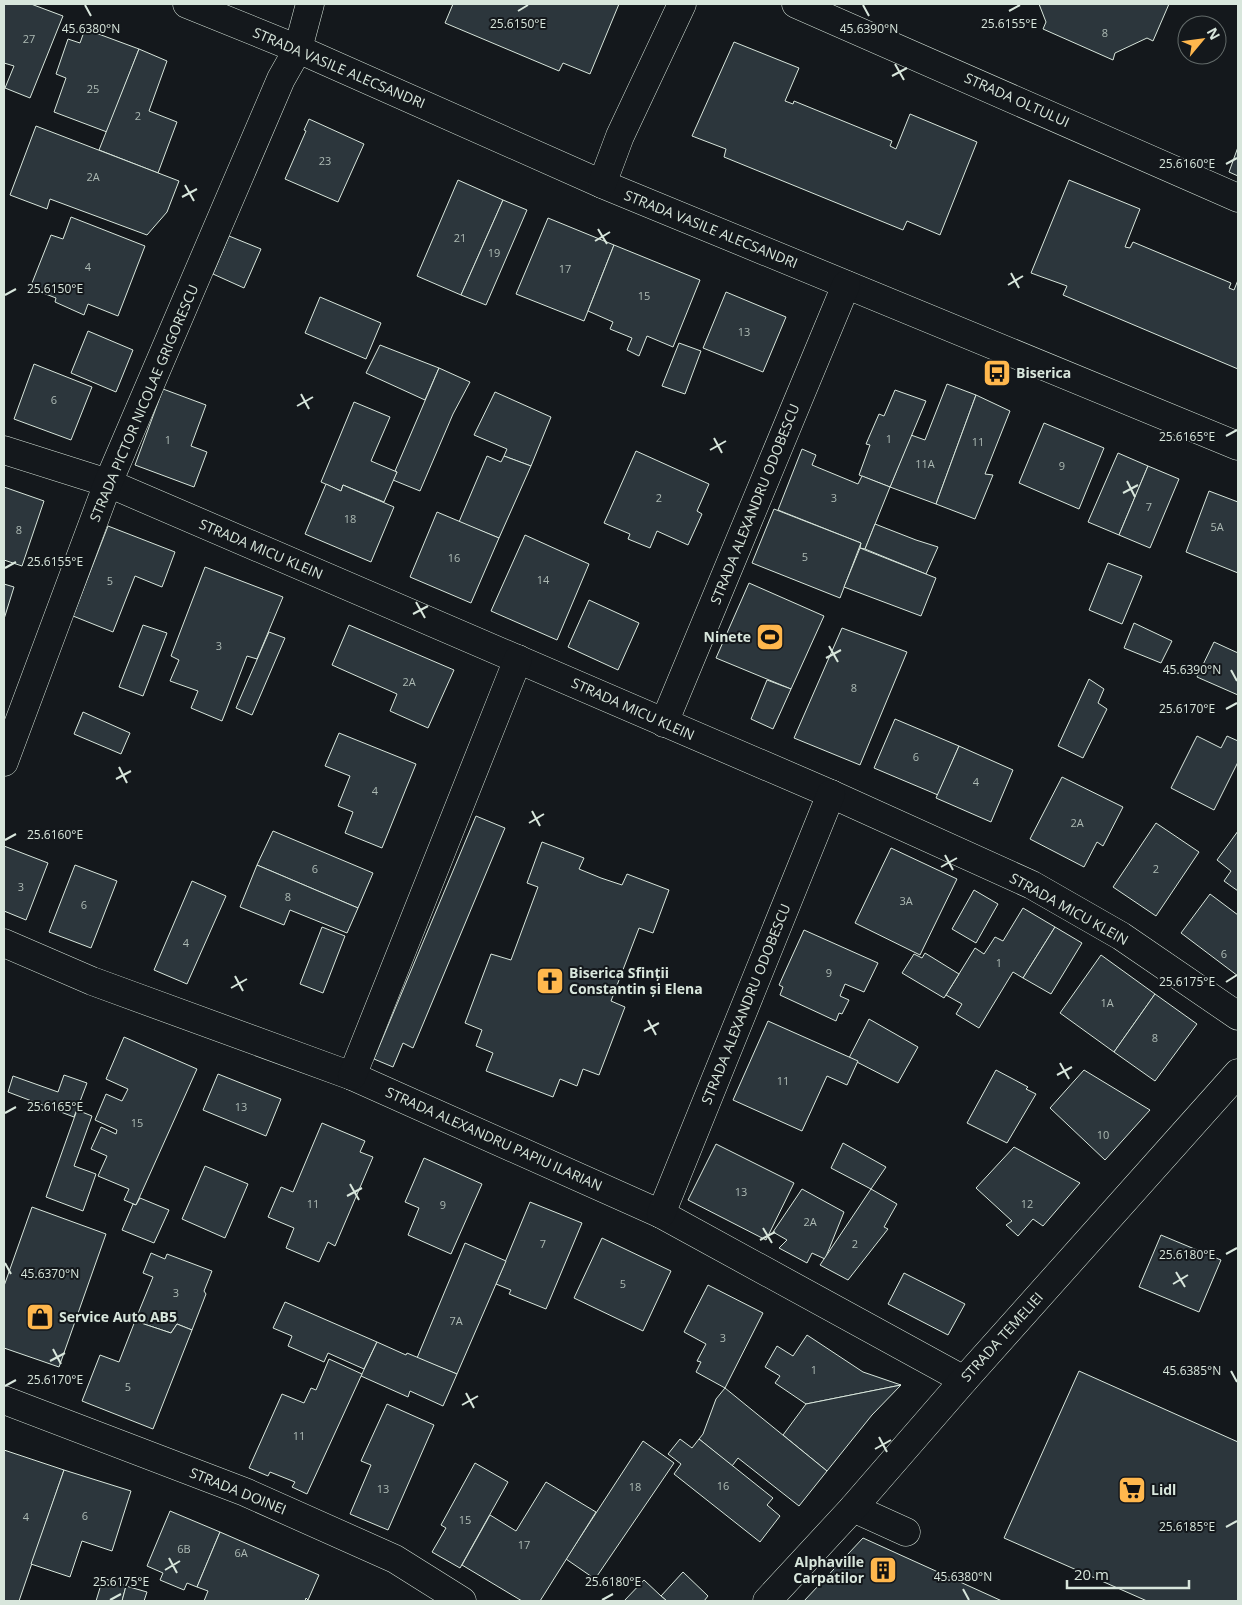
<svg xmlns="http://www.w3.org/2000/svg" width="1242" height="1605" font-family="'Open Sans',sans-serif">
<rect width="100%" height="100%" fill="#14181c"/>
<!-- building -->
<g fill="#2c363c" stroke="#d8e6dc">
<polygon points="4,4 31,4 63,16 30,98 5,88 14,66 4,63"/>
<polygon points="453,4 619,4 590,74 563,63 559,71 445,23"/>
<polygon points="1039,4 1169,4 1153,41 1147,38 1115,53 1113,60 1043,29 1046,22"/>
<polygon points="85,29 139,49 107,132 54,112 66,78 56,74 68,39 80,43"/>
<polygon points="734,42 799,68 785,101 793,104 794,101 892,141 890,146 896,149 910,114 977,142 940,235 907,221 903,230 724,157 726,149 692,136"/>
<polygon points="139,49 167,61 149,111 177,122 158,173 99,150"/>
<polygon points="309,119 364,144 338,202 285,179 306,131 304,130"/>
<polygon points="36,126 179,181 167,212 147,235 50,199 47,209 10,195"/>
<polygon points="1238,147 1238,176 1229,172"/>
<polygon points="458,180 503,200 461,295 417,276"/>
<polygon points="1069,180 1140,209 1125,247 1130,248 1133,242 1231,283 1229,288 1234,290 1238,280 1238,369 1063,295 1067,286 1031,273"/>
<polygon points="503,200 527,210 486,305 461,295"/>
<polygon points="71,217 145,246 118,316 88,304 84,315 55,302 56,298 30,288 51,235 63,239"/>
<polygon points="548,218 614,245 584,321 516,294"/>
<polygon points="229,236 261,249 244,288 213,274"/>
<polygon points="614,245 700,280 673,347 647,336 639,356 627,350 632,338 610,329 613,322 588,311"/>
<polygon points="726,292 786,317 763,372 703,348"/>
<polygon points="320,297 381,323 366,359 305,333"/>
<polygon points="88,331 133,350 116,392 71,373"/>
<polygon points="679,343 701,351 685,394 662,386"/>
<polygon points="380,345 439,368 425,400 366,373"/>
<polygon points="34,364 92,387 71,440 14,419"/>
<polygon points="439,368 470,382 453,414 420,491 393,480 397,472 395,471"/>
<polygon points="947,384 976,395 936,504 890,487 911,435 925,440"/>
<polygon points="163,389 206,405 191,446 207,452 194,487 135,465"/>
<polygon points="895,390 926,401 890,487 859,475 870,445 866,444 879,414 884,416"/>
<polygon points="495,392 551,417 531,466 504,456 507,449 474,435"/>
<polygon points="976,395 1010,411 985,474 993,475 975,519 936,504"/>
<polygon points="354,402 390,417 371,461 397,472 384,502 343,485 341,491 321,482"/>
<polygon points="1044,423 1104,448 1079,509 1019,483"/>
<polygon points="802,449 816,455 812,465 858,484 862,476 890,487 865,549 860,548 861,543 778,510"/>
<polygon points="636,451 709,484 697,511 702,514 688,545 657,531 650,548 628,539 630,534 604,523"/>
<polygon points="1118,453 1148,466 1119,535 1088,522"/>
<polygon points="487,456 501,462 504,456 531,466 499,538 459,522"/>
<polygon points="1148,466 1179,479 1150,548 1119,535"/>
<polygon points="326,484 341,491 343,485 394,507 371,562 305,534"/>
<polygon points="4,487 44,501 22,566 4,560"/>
<polygon points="1209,491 1238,502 1238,573 1186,552"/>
<polygon points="774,509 861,543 840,598 752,563"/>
<polygon points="437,512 499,538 471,603 410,577"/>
<polygon points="875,524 916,540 938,547 926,574 865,549"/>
<polygon points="108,526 175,552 162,587 135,576 113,632 73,616"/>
<polygon points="525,535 589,564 557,640 491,611"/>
<polygon points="860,548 936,578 921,616 844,587"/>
<polygon points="1108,563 1142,576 1122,624 1089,610"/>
<polygon points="205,567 283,597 257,659 247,656 222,721 191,708 198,691 170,681 179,660 171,656"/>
<polygon points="749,583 824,616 791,689 716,658"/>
<polygon points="4,584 14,587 4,619"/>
<polygon points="589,600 639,623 618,670 568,647"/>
<polygon points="1134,623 1172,641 1161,663 1124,648"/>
<polygon points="143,625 167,633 143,696 119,687"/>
<polygon points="349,625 454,670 428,728 390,711 397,694 332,665"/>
<polygon points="842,628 907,652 860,765 794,738"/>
<polygon points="269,632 285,638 252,715 236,708"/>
<polygon points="1214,642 1238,653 1238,695 1197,677"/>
<polygon points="1089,679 1104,689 1098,703 1107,709 1083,758 1058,746"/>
<polygon points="767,680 791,689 773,729 751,719"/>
<polygon points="83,712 130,733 121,754 74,734"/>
<polygon points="895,719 959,746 938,795 874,768"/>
<polygon points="339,733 416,764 382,848 345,833 353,812 338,806 350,776 325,766"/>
<polygon points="1197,736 1221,748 1227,736 1238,741 1238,762 1214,810 1171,788"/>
<polygon points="959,746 1013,770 991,822 936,798"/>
<polygon points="1062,777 1123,807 1103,846 1097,842 1084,867 1030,839"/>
<polygon points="476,816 505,828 413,1048 403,1043 393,1067 374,1059"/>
<polygon points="1156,823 1199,852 1156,916 1113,887"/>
<polygon points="273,831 373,873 358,908 257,865"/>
<polygon points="1238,831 1238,891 1224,881 1231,871 1217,860"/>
<polygon points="542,842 584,858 579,869 601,878 622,885 627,874 669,890 653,933 639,928 611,1001 625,1007 599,1075 583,1069 577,1086 560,1079 553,1097 486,1071 493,1053 476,1046 482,1030 465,1023 491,954 511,960 538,887 527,883"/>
<polygon points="4,846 48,863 26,920 4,911"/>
<polygon points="891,848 957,879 920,955 855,923"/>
<polygon points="75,865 117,881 91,948 49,932"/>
<polygon points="257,865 358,908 347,933 290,910 284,925 240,907"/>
<polygon points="192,881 226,896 187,984 154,970"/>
<polygon points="974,890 998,904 976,943 952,929"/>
<polygon points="1210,894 1238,915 1238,976 1181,933"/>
<polygon points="1023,908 1055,927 1023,978 1013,972 979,1028 956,1014 962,1004 946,995 975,948 984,954 995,937 1003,941"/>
<polygon points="322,927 345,936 323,993 300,984"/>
<polygon points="1055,927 1082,943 1051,994 1023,978"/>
<polygon points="804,930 878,963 864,992 845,984 840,996 849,1000 842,1014 839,1013 836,1021 780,995 783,987 779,985"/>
<polygon points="925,953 959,974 944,998 902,973 914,954 922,958"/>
<polygon points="1101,955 1155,994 1114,1052 1060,1013"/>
<polygon points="1155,994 1197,1024 1155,1081 1114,1052"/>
<polygon points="869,1019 918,1047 898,1083 849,1058"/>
<polygon points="768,1021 858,1061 847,1085 827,1076 802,1131 733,1100"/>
<polygon points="124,1037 197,1069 136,1205 124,1200 129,1189 98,1176 107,1156 91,1149 101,1127 116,1134 117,1130 95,1120 106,1094 122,1101 128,1089 106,1079"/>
<polygon points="996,1070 1028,1087 1026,1089 1036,1094 1007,1143 967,1123"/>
<polygon points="1084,1070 1150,1110 1105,1160 1050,1108"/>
<polygon points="218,1074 281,1099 266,1136 203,1110"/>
<polygon points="64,1075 87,1083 74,1117 8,1092 13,1076 58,1092"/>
<polygon points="77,1110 92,1116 74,1166 96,1174 83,1211 46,1197"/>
<polygon points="322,1123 365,1141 360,1152 373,1157 335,1246 328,1242 319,1262 286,1248 294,1228 268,1217 281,1187 293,1192"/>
<polygon points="843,1143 886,1167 871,1189 831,1168"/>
<polygon points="716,1144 794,1183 766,1240 688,1200"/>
<polygon points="1014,1147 1080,1183 1043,1226 1033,1219 1018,1236 1006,1225 1012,1221 976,1188"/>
<polygon points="424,1158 482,1184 451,1254 408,1235 419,1208 405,1202"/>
<polygon points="205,1166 248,1184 225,1238 182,1219"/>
<polygon points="802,1189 844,1212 825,1259 812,1253 807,1263 779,1248 787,1240 773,1232"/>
<polygon points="871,1189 897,1204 884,1227 888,1229 848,1280 820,1265"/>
<polygon points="140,1198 169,1210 154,1243 122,1230 133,1204 136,1205"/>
<polygon points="530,1202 582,1223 546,1309 509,1294 511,1290 496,1284"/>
<polygon points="32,1207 106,1234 59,1367 4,1348 4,1286"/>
<polygon points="1161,1235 1221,1260 1199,1312 1139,1287"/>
<polygon points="602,1238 671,1271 643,1331 574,1298"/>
<polygon points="465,1243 506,1261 457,1374 417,1358"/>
<polygon points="151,1253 165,1259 167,1254 212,1271 204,1291 206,1294 192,1330 177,1324 171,1333 135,1321 153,1277 143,1273"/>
<polygon points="904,1273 965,1304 948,1335 888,1304"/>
<polygon points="708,1285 763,1313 725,1388 696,1372 701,1362 697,1361 706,1344 684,1332"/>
<polygon points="285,1302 377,1342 364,1369 328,1353 324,1362 288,1346 292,1336 273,1328"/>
<polygon points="135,1321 171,1333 177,1324 192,1330 153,1429 82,1401 100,1355 119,1362"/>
<polygon points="807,1335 863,1372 901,1385 806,1404 775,1383 780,1376 765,1367 777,1346 793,1356"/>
<polygon points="377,1342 406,1355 407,1353 457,1374 443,1406 410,1391 408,1397 361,1376"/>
<polygon points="329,1359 362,1374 307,1494 292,1487 295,1482 270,1472 268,1476 249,1468 282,1394 304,1403 311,1388 316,1390"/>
<polygon points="1079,1371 1238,1442 1238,1601 1147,1601 1004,1538"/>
<polygon points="901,1385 872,1415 827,1471 783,1435 806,1404"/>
<polygon points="725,1388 827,1471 799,1506 738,1458 732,1466 699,1439 703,1434 716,1399"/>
<polygon points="387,1404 434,1425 388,1530 350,1514 371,1465 361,1461"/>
<polygon points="680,1439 692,1448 699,1439 773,1498 767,1505 780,1516 760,1542 674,1474 681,1464 668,1454"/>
<polygon points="643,1441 674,1463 595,1579 566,1559"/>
<polygon points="4,1450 64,1470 19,1601 4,1601"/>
<polygon points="475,1463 508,1482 460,1568 432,1552 446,1528 441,1525"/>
<polygon points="64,1470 131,1491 112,1551 82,1541 70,1577 31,1564"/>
<polygon points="546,1482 596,1512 540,1601 522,1601 462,1565 490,1515 516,1531"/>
<polygon points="170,1511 220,1532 197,1587 187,1583 184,1590 160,1580 163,1573 147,1566"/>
<polygon points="220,1532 319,1575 308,1600 306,1598 305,1601 204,1601 208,1591 197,1587"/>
<polygon points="863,1538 1002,1601 804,1601"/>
<polygon points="683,1572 708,1596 704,1601 667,1601 661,1596"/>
<polygon points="103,1578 126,1586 122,1601 96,1601"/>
<polygon points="644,1580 661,1596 667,1601 624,1601"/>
<polygon points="126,1586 147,1592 144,1601 122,1601"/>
</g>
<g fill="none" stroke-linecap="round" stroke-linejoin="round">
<!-- minor casing -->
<g stroke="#d8e6dc" stroke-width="29">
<g id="minor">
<polyline points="187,4 298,49 602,184 1238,446"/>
<polyline points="796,4 1238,198"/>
<polyline points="602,184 620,136 682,4"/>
<polyline points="4,450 108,483 831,794 1032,885 1121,936 1238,1016"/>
<polyline points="664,723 846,285"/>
<polyline points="4,762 108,483 281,79 298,49 310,4"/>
<polyline points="4,943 92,981 352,1076 661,1214 964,1380"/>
<polyline points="352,1076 518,659"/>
<polyline points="661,1214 831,794"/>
<polyline points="4,1400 245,1492 395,1559 462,1601"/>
<polyline points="853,1508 906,1532"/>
<polyline points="767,1601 853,1508 964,1380 1238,1073"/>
</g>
</g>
<!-- minor -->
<use href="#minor" stroke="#14181c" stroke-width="28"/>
</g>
<!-- ticks -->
<path fill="none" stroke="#d8e6dc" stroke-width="2" d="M 85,5 L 91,16M 863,5 L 869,16M 518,11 L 528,5M 1009,11 L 1020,5M 895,64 L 904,80M 892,76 L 907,68M 1226,164 L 1237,158M 185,185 L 194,201M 182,197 L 197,189M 598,229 L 607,244M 595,241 L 610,232M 1011,273 L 1019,288M 1008,285 L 1023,276M 5,295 L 16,289M 301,394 L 309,409M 297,406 L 313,397M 1226,436 L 1237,430M 714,438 L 722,453M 710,450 L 726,441M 1127,481 L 1135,497M 1123,493 L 1138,485M 5,568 L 16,562M 416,602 L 425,618M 413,614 L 428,606M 829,646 L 838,662M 826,658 L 841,650M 1231,670 L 1237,681M 1226,709 L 1237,703M 119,767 L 127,783M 116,779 L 131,771M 532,811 L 540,826M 529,823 L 544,814M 5,840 L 16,834M 945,855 L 953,870M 941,867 L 957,858M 235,976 L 243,991M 1226,982 L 1237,975M 231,988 L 247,979M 648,1020 L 656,1035M 644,1031 L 659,1023M 1060,1063 L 1069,1079M 1057,1075 L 1072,1067M 5,1113 L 16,1107M 350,1184 L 359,1200M 347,1196 L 362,1188M 763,1228 L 772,1243M 760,1240 L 775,1232M 1226,1254 L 1237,1248M 5,1263 L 11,1274M 1176,1272 L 1185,1287M 1173,1284 L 1188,1275M 53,1349 L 61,1364M 50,1361 L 65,1353M 1231,1371 L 1237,1382M 5,1386 L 16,1380M 466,1393 L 474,1408M 462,1405 L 478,1396M 879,1437 L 887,1452M 875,1449 L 891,1440M 1226,1527 L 1237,1521M 169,1558 L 177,1573M 165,1570 L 180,1561M 963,1589 L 969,1600M 110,1600 L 121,1594M 602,1600 L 613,1594"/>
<!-- icons -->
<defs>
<g id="bus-square" transform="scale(1.4375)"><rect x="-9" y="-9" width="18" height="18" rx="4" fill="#ffb74d" stroke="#14181c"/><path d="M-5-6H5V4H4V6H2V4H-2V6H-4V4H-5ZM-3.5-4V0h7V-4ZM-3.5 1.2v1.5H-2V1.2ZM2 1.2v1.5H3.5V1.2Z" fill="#111"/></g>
<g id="stadium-square" transform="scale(1.4375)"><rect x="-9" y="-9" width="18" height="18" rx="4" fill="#ffb74d" stroke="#14181c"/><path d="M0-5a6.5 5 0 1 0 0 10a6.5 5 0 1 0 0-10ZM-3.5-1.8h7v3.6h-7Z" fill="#111"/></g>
<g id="church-square" transform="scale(1.4375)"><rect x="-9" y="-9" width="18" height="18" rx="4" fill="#ffb74d" stroke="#14181c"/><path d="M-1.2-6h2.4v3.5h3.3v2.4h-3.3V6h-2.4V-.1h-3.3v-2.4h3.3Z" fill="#111"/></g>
<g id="shop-square" transform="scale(1.4375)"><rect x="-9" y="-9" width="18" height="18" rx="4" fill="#ffb74d" stroke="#14181c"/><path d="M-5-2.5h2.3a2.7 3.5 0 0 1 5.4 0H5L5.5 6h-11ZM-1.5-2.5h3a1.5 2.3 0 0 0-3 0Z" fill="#111"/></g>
<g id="supermarket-square" transform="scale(1.4375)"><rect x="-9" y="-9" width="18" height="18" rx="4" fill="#ffb74d" stroke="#14181c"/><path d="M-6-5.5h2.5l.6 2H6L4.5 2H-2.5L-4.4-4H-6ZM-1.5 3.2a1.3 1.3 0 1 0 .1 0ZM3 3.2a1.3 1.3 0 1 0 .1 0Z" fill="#111"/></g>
<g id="building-square" transform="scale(1.4375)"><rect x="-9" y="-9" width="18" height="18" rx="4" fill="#ffb74d" stroke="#14181c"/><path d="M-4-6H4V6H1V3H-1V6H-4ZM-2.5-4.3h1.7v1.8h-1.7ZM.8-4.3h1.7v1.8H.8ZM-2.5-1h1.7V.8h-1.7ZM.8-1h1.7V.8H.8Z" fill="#111"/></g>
</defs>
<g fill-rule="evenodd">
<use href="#bus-square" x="997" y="373"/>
<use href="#stadium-square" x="770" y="637"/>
<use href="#church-square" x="550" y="981"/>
<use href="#shop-square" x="40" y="1317"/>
<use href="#supermarket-square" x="1132" y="1490"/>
<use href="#building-square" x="883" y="1570"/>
</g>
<g text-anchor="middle" stroke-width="4" stroke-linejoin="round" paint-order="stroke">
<!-- number labels -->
<g font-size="11" fill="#adbab4">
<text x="1105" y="37">8</text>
<text x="29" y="43">27</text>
<text x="93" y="93">25</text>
<text x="138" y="120">2</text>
<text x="325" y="165">23</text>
<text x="93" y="181">2A</text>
<text x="460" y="242">21</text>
<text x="494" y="257">19</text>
<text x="88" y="271">4</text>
<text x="565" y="273">17</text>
<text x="644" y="300">15</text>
<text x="744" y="336">13</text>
<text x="54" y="404">6</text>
<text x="889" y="443">1</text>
<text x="168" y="444">1</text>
<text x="978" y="446">11</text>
<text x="925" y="468">11A</text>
<text x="1062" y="470">9</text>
<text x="659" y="502">2</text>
<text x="834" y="502">3</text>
<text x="1149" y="511">7</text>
<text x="350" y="523">18</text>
<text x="1217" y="531">5A</text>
<text x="19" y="534">8</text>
<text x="805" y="561">5</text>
<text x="454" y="562">16</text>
<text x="543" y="584">14</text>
<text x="110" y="585">5</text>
<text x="219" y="650">3</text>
<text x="409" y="686">2A</text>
<text x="854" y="692">8</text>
<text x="916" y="761">6</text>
<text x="976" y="786">4</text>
<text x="375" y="795">4</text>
<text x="1077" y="827">2A</text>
<text x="315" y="873">6</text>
<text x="1156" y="873">2</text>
<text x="21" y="891">3</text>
<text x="288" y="901">8</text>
<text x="906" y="905">3A</text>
<text x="84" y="909">6</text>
<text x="186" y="947">4</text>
<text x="1224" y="958">6</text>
<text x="999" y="967">1</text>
<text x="829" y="977">9</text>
<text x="1107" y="1007">1A</text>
<text x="1155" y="1042">8</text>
<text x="783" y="1085">11</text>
<text x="241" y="1111">13</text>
<text x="137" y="1127">15</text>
<text x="1103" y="1139">10</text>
<text x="741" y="1196">13</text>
<text x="313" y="1208">11</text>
<text x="1027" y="1208">12</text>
<text x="443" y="1209">9</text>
<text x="810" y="1226">2A</text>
<text x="543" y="1248">7</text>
<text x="855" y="1248">2</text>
<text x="623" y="1288">5</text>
<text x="176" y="1297">3</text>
<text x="456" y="1325">7A</text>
<text x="723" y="1342">3</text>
<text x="814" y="1374">1</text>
<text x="128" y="1391">5</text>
<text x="299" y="1440">11</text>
<text x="723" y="1490">16</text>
<text x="635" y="1491">18</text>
<text x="383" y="1493">13</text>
<text x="85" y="1520">6</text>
<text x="26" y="1521">4</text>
<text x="465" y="1524">15</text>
<text x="524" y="1549">17</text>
<text x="184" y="1553">6B</text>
<text x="241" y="1557">6A</text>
</g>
<!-- street labels -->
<g font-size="14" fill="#d8e6dc" stroke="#14181c">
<text transform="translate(339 68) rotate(23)" y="5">STRADA VASILE ALECSANDRI</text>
<text transform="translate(1017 100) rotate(24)" y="5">STRADA OLTULUI</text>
<text transform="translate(711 229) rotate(22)" y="5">STRADA VASILE ALECSANDRI</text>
<text transform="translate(144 403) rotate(-67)" y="5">STRADA PICTOR NICOLAE GRIGORESCU</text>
<text transform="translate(755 504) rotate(-68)" y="5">STRADA ALEXANDRU ODOBESCU</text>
<text transform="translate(261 549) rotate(23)" y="5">STRADA MICU KLEIN</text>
<text transform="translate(633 709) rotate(24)" y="5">STRADA MICU KLEIN</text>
<text transform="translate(1069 909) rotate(29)" y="5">STRADA MICU KLEIN</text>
<text transform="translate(746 1004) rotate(-68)" y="5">STRADA ALEXANDRU ODOBESCU</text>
<text transform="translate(494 1139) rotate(24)" y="5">STRADA ALEXANDRU PAPIU ILARIAN</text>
<text transform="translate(1002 1337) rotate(-48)" y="5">STRADA TEMELIEI</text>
<text transform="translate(238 1491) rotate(22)" y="5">STRADA DOINEI</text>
</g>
<!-- poi labels -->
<g font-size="14" font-weight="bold" fill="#d8e6dc" stroke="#14181c" text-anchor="start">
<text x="1016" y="378">Biserica</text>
<text x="751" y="642" text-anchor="end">Ninete</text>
<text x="569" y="978">Biserica Sfinții<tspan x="569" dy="16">Constantin și Elena</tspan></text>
<text x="59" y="1322">Service Auto AB5</text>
<text x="1151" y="1495">Lidl</text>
<text x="864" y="1567" text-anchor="end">Alphaville<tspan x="864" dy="16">Carpatilor</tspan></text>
</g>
</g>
<g font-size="12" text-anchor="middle" fill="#d8e6dc" stroke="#14181c" stroke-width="4" stroke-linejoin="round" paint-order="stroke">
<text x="518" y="28">25.6150°E</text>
<text x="1009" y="28">25.6155°E</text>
<text x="91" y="33">45.6380°N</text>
<text x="869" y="33">45.6390°N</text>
<text x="1187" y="168">25.6160°E</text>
<text x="55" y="293">25.6150°E</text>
<text x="1187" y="441">25.6165°E</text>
<text x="55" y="566">25.6155°E</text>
<text x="1192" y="674">45.6390°N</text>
<text x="1187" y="713">25.6170°E</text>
<text x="55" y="839">25.6160°E</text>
<text x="1187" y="986">25.6175°E</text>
<text x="55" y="1111">25.6165°E</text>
<text x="1187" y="1259">25.6180°E</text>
<text x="50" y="1278">45.6370°N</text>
<text x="1192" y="1375">45.6385°N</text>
<text x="55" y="1384">25.6170°E</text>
<text x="1187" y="1531">25.6185°E</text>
<text x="963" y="1581">45.6380°N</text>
<text x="121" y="1586">25.6175°E</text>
<text x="613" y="1586">25.6180°E</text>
</g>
<!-- border -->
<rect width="1242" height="1605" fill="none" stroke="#d8e6dc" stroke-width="10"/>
<!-- north arrow -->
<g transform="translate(1202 40) rotate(61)"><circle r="24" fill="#14181c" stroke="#626a69"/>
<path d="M0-4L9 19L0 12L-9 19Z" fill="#ffb74d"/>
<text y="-8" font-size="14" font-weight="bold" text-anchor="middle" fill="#d8e6dc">N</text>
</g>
<!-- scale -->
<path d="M1067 1580v8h122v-8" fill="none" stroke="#d8e6dc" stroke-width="2.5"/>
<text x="1074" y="1580" font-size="15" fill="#d8e6dc" stroke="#14181c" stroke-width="4" paint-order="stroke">20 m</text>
</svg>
